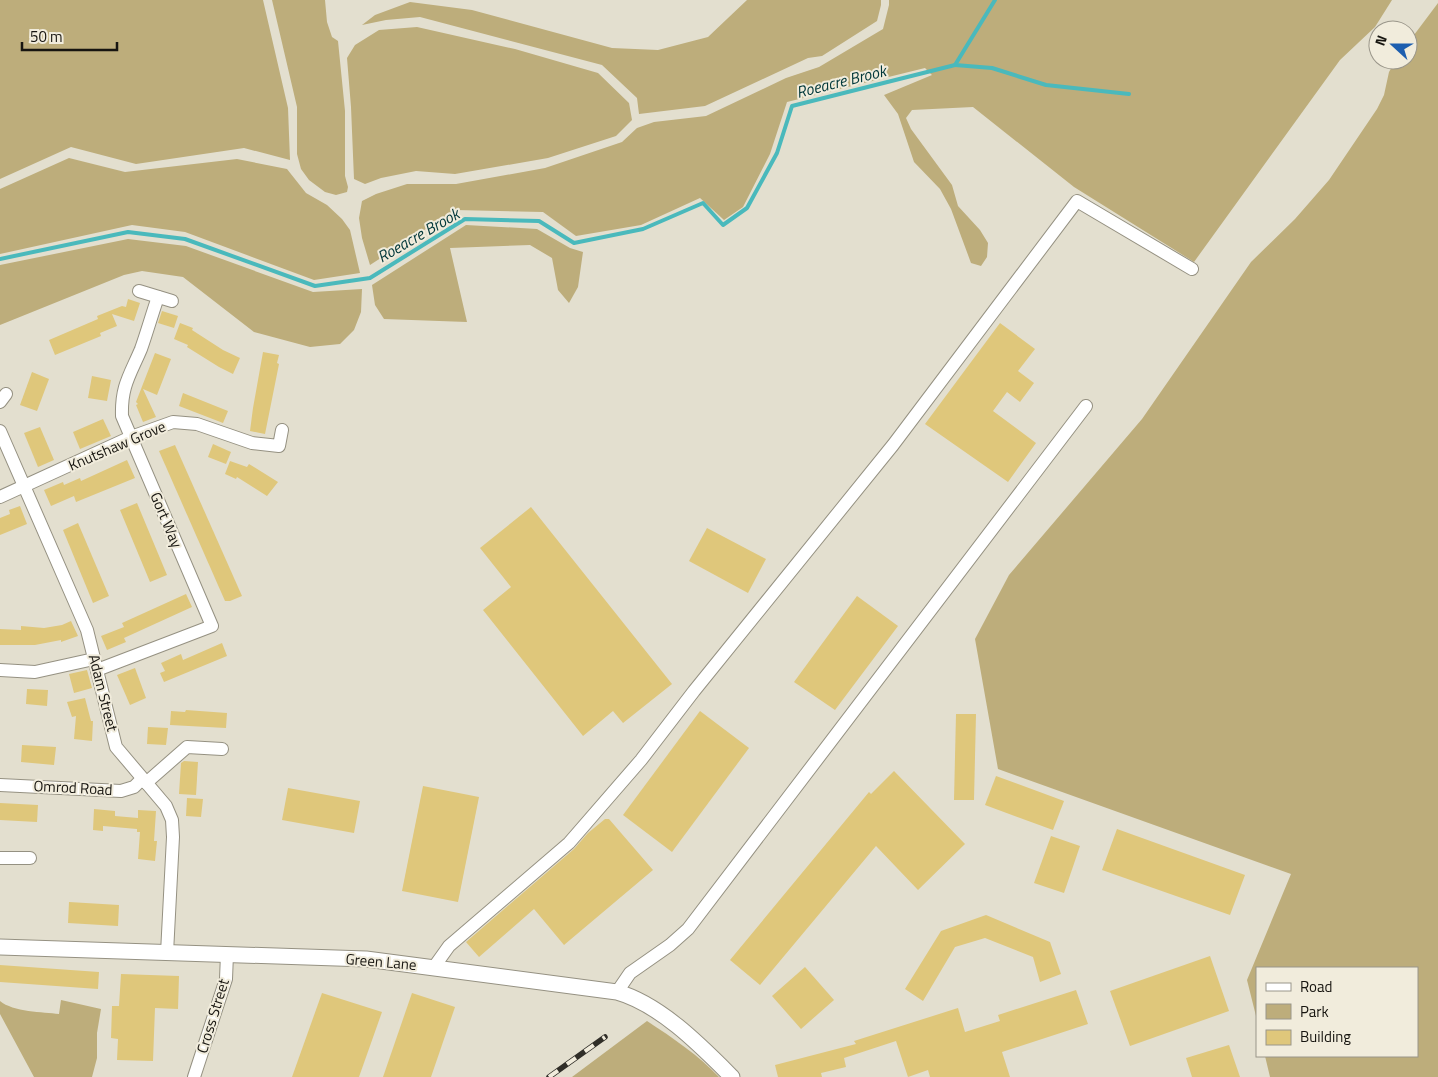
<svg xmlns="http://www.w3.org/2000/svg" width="1438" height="1077" font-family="'Titillium Web',sans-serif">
<rect width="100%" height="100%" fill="#e3dfcf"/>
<!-- green -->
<g fill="#bdad7b">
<polygon points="0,0 263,0 288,108 290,160 244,148 136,164 71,147 0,179"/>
<polygon points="272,0 325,0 327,22 332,37 338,41 345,111 345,176 348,187 347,192 336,195 325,192 309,180 301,169 297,154 297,107"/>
<polygon points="747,0 881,0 881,5 877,21 822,56 808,58 705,106 639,114 637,98 602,65 420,17 386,20 362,25 375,15 410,2 472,10 612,48 658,50 708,37"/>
<polygon points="889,0 1392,0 1375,27 1340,60 1194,262 1074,187 973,107 912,110 906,118 911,129 952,185 958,206 980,230 988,243 987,257 981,266 971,263 951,209 940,189 914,162 898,114 884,95 932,75 925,68 787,102 770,154 743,207 724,220 700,198 641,225 576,236 543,212 455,210 370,265 362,238 359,218 362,201 376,194 407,184 456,184 545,168 622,142 637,128 654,122 706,116 786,78 819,67 883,29 889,5"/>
<polygon points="1438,3 1438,1077 1270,1077 1265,1056 1417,1056 1417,968 1257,968 1257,1020 1247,980 1291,874 998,769 975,639 1009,575 1142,419 1251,262 1295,219 1329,180 1377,109 1384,95 1389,72 1396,60 1408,60 1408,43"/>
<polygon points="417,27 515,49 598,73 629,103 632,120 616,136 548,158 455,174 416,171 381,178 365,184 354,179 351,107 347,58 355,45 379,30"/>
<polygon points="69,158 125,172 237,159 287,169 306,193 327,205 342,219 350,230 360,273 314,280 185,232 132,225 0,254 0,189"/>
<polygon points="466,225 537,229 570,248 583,252 578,287 569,303 558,290 552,258 530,245 450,248 467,322 384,319 375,305 372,285"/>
<polygon points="128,239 186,246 313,292 362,289 361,312 354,330 340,344 310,347 254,332 183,277 142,271 124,275 0,325 0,265"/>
<path d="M 61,1000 L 101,1009 L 97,1033 L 97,1058 L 92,1077 L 34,1077 L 0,1014 L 0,1001 C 13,1012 43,1012 59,1014 Z"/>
<path d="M 647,1021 C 673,1038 698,1055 719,1077 L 572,1077 Z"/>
</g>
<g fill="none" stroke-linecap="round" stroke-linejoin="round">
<!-- stream -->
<g stroke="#4ab9bc" stroke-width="4">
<polyline points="955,65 992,68 1046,85 1129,94"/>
<polyline points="0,259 128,232 185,239 315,286 370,278 465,219 539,221 574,243 643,229 703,203 723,225 747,208 777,153 792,106 955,65 995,0"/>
</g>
</g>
<!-- building -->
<g fill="#dfc77b">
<polygon points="128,299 140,303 134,321 112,314 117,326 100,333 101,336 55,355 49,340 98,319 97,316 122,306 126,307"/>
<polygon points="162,311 178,316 174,328 158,323"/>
<polygon points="180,323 193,328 192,330 223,350 240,358 233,374 219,367 187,347 188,345 174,339"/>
<polygon points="1000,323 1035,349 1018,371 1034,383 1020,402 1007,392 993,411 1036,443 1008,482 925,424"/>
<polygon points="263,352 279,355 277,363 279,364 265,434 250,431 253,408"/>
<polygon points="155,353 171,359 157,395 143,389 156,417 143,422 136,405 138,404 136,402"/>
<polygon points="32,372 49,379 37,411 20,405"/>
<polygon points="92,376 111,380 107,401 88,398"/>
<polygon points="183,393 228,411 223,423 179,406"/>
<polygon points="103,419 111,436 80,449 73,432"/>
<polygon points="40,427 54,460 38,467 24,433"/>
<polygon points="213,444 231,452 226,464 208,457"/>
<polygon points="175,445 242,596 230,601 225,601 159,451"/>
<polygon points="127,460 135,478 76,502 74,496 51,506 44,490 63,482 64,485 80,478 81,481"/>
<polygon points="230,461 247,467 249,464 278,482 267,496 237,477 236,479 225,474"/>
<polygon points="137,503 167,575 150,582 120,510"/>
<polygon points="20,506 27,524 0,535 0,518 10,514 9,510"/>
<polygon points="531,507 672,684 623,723 613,711 583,736 483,610 511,587 480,548"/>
<polygon points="78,523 109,596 93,603 63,530"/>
<polygon points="707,528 766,559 748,593 689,561"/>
<polygon points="186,594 192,607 124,638 126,642 107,650 101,636 124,627 122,623"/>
<polygon points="857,596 898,626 835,710 794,682"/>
<polygon points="71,621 78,636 61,642 61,640 35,645 0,645 0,629 21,630 21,626 44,628 62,625"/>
<polygon points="222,643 227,656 164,682 160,673 165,671 161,663 181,654 183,660"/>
<polygon points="135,668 146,698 130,705 117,675"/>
<polygon points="87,670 92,688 74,693 69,674"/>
<polygon points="27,689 48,690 47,706 26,704"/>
<polygon points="85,698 91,721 93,721 92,741 74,739 76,716 72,717 67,702"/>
<polygon points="186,710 227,713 226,728 170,725 171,711 185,712"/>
<polygon points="700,711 749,748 672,852 623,815"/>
<polygon points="956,714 976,714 974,800 954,800"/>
<polygon points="148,727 168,728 166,745 147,744"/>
<polygon points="22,745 56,747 54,765 21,762"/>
<polygon points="184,761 198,762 196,795 179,794 181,763"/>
<polygon points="894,771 965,844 918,890 876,846 760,985 730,960 869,792 871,794"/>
<polygon points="996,776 1064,801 1053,830 985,805"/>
<polygon points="423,786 479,797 458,902 402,891"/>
<polygon points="288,788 360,801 354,833 282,820"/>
<polygon points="187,798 203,799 201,817 186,816"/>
<polygon points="0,803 38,805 37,822 0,820"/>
<polygon points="94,809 115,811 115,816 138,818 138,810 156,811 154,841 157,841 155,861 138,859 140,832 137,832 137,829 103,826 103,831 93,830"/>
<polygon points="605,819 609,819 653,870 564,945 534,909 479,957 466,942 574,849 588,833"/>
<polygon points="1117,829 1245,875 1230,915 1102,870"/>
<polygon points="1051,836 1080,846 1064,893 1034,883"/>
<polygon points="69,902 119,905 118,926 68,923"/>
<polygon points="986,915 1050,942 1061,974 1040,982 1033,957 985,938 955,947 923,1001 905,989 941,931"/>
<polygon points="1210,956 1229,1011 1130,1046 1110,991"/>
<polygon points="0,965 99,972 98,989 0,982"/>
<polygon points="805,967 834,1000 801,1029 772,996"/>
<polygon points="121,974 179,976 178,1009 155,1008 153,1061 117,1060 118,1039 111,1038 112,1006 119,1006"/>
<polygon points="1076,990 1088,1024 1002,1052 1010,1077 930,1077 928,1070 908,1077 896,1041 844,1058 846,1067 821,1073 822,1077 778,1077 775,1065 856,1044 854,1041 958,1008 965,1032 1000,1021 998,1015"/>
<polygon points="322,993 382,1012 359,1077 292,1077"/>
<polygon points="412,993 455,1007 431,1077 383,1077"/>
<polygon points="1229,1045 1240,1077 1192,1077 1186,1058"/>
</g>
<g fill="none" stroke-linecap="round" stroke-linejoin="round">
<!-- minor casing -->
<g stroke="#959182" stroke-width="14">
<g id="minor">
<polyline points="139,291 172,301"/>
<polyline points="0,402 6,394"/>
<polyline points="0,431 87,630 116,747 166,806 172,820 173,837 167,953"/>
<polyline points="0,497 131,437 173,422 197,424 252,443 279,446 282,430"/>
<polyline points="0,670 35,672 94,659"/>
<path d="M 97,670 L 212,626 L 122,416 C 121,386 130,375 141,349 C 147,332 152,314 158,297"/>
<polyline points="146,783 187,747 222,749"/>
<polyline points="0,785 121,791 134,787 142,779"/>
<polyline points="0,858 30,858"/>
<polyline points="434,967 449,946 569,843 641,760 694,691 893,445 1077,201 1192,269"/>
<polyline points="617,992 630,973 670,945 688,929 1086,406"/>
<polyline points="194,1077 226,979 227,954"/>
</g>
</g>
<!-- tertiary casing -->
<g stroke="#959182" stroke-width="17">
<path id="tertiary" d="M 0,947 L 366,959 L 617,992 C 660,1004 701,1046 732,1077"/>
</g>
<!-- minor -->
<use href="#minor" stroke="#fff" stroke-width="12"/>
<!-- tertiary -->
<use href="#tertiary" stroke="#fff" stroke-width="15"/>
<!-- rail casing -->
<g stroke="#302e28" stroke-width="5.5">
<polyline id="rail" points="549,1077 605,1037"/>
</g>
<!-- rail -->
<use href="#rail" stroke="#f1ecdc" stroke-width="4" stroke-dasharray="11" stroke-linecap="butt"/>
</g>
<g text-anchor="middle" stroke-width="4" stroke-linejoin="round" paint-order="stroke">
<!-- street labels -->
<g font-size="15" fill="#171510" stroke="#f1ecdc">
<text transform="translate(117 446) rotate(-23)" y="5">Knutshaw Grove</text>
<text transform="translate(166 520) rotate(67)" y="5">Gort Way</text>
<text transform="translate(103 693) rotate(76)" y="5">Adam Street</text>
<text transform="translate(73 788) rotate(3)" y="5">Omrod Road</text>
<text transform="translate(381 962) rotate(5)" y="5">Green Lane</text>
<text transform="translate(213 1016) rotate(-73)" y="5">Cross Street</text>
</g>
<!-- water labels -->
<g font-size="16" font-style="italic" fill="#013739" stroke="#f1ecdc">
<text transform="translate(841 81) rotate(-14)" y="6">Roeacre Brook</text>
<text transform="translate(418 235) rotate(-30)" y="6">Roeacre Brook</text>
</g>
</g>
<!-- legend -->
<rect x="1256" y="967" width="162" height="90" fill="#f1ecdc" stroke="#9a968a"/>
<rect x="1266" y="983" width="25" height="8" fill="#ffffff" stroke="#9a968a"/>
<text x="1300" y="992" font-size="15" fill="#171510">Road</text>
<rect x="1266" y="1004" width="25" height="15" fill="#bdad7b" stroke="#9a968a"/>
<text x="1300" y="1017" font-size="15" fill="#171510">Park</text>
<rect x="1266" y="1030" width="25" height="15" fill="#dfc77b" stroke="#9a968a"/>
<text x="1300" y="1042" font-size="15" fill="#171510">Building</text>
<!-- north arrow -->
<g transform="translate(1393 45) rotate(291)"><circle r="24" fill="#f1ecdc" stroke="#9a968a"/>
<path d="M0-4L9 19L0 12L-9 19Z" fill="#1c5eaf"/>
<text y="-8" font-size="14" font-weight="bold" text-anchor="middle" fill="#171510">N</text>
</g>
<!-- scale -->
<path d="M22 42v8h95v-8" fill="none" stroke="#171510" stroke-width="2.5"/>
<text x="30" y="42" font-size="15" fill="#171510" stroke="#f1ecdc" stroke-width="4" paint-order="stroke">50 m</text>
</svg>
